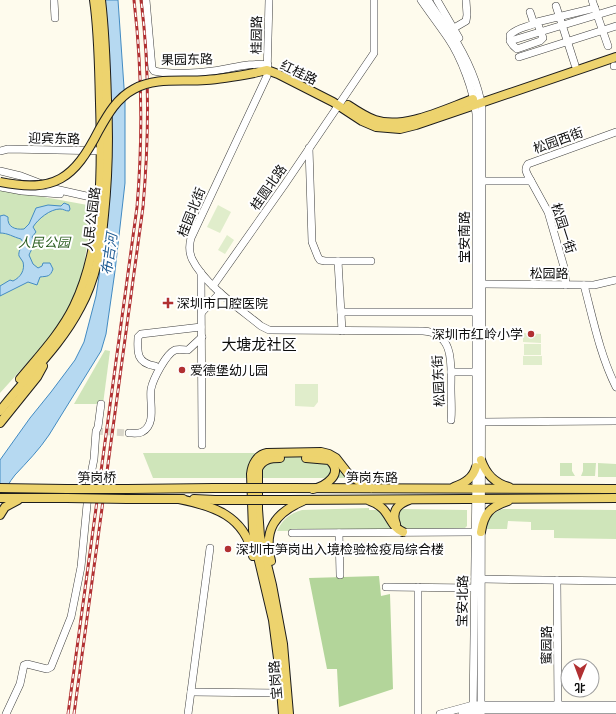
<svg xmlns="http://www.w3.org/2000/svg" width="616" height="714" font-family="'Zilla Slab','Noto Sans SC',serif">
<rect width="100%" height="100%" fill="#fefbed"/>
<!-- green -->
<g fill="#cfe5ba">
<polygon points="0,189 93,206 81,285 54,333 0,393"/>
<polygon points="105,350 110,351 103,404 74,404"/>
<polygon points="143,453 326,453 350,478 153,478"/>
<polygon points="560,463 572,463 572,471 575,476 560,476"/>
<polygon points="583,463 596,463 595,476 581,476 583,471"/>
<polygon points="598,463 616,464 616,477 598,477"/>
<path d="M 369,508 L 369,510 L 382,510 L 393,529 L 386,530 L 277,531 C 283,519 289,514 302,510 Z"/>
<path d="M 401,509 L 467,510 L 467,526 L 464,529 L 407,529 C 397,526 398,519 399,510 Z"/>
<path d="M 503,509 L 616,510 L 616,539 L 554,538 L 554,530 L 531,530 L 531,522 L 508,521 L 507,529 L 487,529 C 487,517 492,513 503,509 Z"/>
</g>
<!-- forest -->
<polygon fill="#b3d59a" points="379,576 381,596 390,594 393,689 339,707 337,669 327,669 309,578"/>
<!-- pitch -->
<g fill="#e0edcb">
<polygon points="218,205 231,212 220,233 207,227"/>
<polygon points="227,235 234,240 225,254 218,250"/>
<polygon points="523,333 541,334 541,343 523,342"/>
<rect x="524" y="344" width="17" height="11"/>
<rect x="523" y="356" width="19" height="9"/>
<polygon points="295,384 318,384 318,402 314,407 295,406"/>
</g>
<!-- water -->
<g fill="#b6d9f1" stroke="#438bc2">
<path d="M 104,0 L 118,0 L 125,102 L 125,183 L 115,271 L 106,334 L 101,351 L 49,435 C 39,450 27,462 15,475 C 9,482 5,491 0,499 L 0,460 L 30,418 L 51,392 L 75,360 L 84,342 L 96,296 L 102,257 L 110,186 Z"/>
<path d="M 64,203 L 69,205 L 70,209 L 69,211 C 65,211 64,209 60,209 C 50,209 38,219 33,227 L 36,232 L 32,237 C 36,244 32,248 29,255 L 33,264 L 38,268 L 42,266 L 43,263 L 50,263 L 53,269 C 50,277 48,276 40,277 L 37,285 L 28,282 L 0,296 L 0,286 L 10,280 L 13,281 C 21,277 25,270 23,262 C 22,260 20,258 19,256 C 18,252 21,247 24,244 L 21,239 C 13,237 8,233 0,233 L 0,216 L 4,215 L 8,217 C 7,227 15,230 24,229 L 29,224 L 36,208 L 48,205 L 61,206 Z"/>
</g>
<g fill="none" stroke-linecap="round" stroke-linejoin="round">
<!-- minor-tunnel -->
<polyline stroke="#dad7cb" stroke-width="7" stroke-dasharray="7 3.5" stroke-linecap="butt" points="96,431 129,433"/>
<!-- minor casing -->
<g stroke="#3f3f3f" stroke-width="8">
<g id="minor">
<polyline points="54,0 55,18"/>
<path d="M 146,0 L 152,68 L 154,71 C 172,75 206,73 225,69 C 241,66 252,63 268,65"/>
<path d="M 269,0 L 267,76 L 191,238 C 189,245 189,252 192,259 C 204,284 240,309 261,326 L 269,330 L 423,331 C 455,333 451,365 451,389 C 451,399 452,410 451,420"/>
<path d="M 421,0 C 430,13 439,25 448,38 C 461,57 474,91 476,114 L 476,478 L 473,714"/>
<path d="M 428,0 C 435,12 443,22 451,33 C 465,55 478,82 482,108 L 481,714"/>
<polyline points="437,0 459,38"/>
<polyline points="592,0 608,46"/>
<polyline points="556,6 575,65"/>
<polyline points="530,12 534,24"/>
<path d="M 537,22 L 543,38 L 540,41 L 517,49 C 511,44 510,42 510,35 C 519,26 528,28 537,22 L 595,8"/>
<polyline points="454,28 466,21 467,15 466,0"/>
<polyline points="510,41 616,9"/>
<polyline points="519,57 616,26"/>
<polyline points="614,66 616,66"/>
<polyline points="309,148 312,242 318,257 320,260 325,261 371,261"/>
<polyline points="0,151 8,149 106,151"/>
<polyline points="0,171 21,176 55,189 104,200"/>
<path d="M 482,181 L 531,181 C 528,175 523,170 528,164 L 616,132"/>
<polyline points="531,181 548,212 564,267 566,285"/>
<polyline points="0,187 22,191 60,194"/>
<polyline points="338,261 342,331"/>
<polyline points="201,273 202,445"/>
<polyline points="482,284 594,285 616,280"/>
<path d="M 584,285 C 593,319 600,355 616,387"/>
<polyline points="213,286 285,184 374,53 374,0"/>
<polyline points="202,312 220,293"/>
<polyline points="341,312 476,312"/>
<path d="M 155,366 C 137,363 137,353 138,337 L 141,334 L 201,327"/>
<polyline points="451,372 476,372"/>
<polyline points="481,422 616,421"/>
<path d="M 129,433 C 133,433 138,434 142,432 C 157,424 149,402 151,389 C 153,379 166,354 175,350 C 179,349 184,350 188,350 L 202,337"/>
<polyline points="292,533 475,532"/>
<polyline points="339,533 340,575"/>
<polyline points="481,579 616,581"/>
<polyline points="557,580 558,708"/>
<polyline points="386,587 474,588"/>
<polyline points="418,587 418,714"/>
<polyline points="191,692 282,693"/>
<polyline points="6,714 20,684 24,665 27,664 47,669 51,667 71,617 81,567 89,484 94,459 96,431 98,427 101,404"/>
<polyline points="188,714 210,548"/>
<polyline points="440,714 473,705 616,705"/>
<polyline points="462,714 481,710 616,710"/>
</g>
</g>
<!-- major casing -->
<g stroke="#1d1d1d" stroke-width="10">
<g id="major">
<polyline points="254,73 267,70 278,74 333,102 362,121 376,127 400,129 416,125 616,57"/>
<path d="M 348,105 C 357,111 366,117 375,120 C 404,130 445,109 473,99"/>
<path d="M 20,379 C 39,356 61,333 74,306 C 103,246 102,169 100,103 C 99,69 99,34 94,0"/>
<path d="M 0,411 C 27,376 60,347 80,308 C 96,279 101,248 104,215 C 108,176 109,139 107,100 C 106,66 105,33 101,0"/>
<polyline points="0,423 37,377 43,366"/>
<path d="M 280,458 C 271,458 262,459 258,469 L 258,509 L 260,536 L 272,585 L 283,644 L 289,714"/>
<path d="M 306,458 L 329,460 C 345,473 326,486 313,489"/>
<path d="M 481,460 C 486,474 494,483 509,487"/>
<path d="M 454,487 C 465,483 473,478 476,467"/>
<polyline points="0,488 67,489"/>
<polyline points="288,488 616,489"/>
<polyline points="127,489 214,488"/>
<polyline points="0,498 67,498"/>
<polyline points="127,499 183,499"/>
<path d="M 179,499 C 214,506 245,516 253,556"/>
<polyline points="194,499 215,500"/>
<polyline points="287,500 616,498"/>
<path d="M 370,501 C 391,508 388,526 403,532"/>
<polyline points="0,515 5,507 18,500"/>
<path d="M 396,524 C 391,511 398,504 409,500"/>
<path d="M 481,532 C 484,513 490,507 508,501"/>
<path d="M 271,561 C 263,530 275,513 303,501"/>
<path d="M 283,714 L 279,666 L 273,620 L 256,548 L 253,530 L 251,474 C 252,464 257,455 267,453 L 321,452 L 329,454 L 336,458 L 350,476 L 371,488"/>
</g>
</g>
<!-- minor -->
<use href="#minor" stroke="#fff" stroke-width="7"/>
<!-- major -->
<use href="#major" stroke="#edd36e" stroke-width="8"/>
<!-- rail casing -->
<g stroke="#b13032" stroke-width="3">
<g id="rail">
<path d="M 68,714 L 137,207 C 143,137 142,69 134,0"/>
<path d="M 74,714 L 143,207 C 149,138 150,69 141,0"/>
</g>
</g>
<!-- rail -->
<use href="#rail" stroke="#fff" stroke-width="1.5" stroke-dasharray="4.5" stroke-linecap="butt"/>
<!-- major-bridge casing -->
<g stroke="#1d1d1d" stroke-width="10" stroke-linecap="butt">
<g id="major-bridge">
<path d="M 0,182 C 55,193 74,179 99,130 C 108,114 117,98 134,89 C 156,77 181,82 206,80 C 222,79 238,76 254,73"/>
<polyline points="214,488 288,488"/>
<polyline points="67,489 127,489"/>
<polyline points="67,498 127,499"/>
<polyline points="215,500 287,500"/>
</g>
</g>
<!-- major-bridge -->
<use href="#major-bridge" stroke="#edd36e" stroke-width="8"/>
</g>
<!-- markers -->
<g fill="#b13032" stroke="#fff" stroke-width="1.5">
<path d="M166 297h4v4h4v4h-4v4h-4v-4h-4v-4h4z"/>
<circle cx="531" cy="334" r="4"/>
<circle cx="182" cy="370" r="4"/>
<circle cx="228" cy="549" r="4"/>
</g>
<g text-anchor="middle" stroke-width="4" stroke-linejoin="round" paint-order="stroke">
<!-- street labels -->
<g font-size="13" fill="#0c0c0c" stroke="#fff">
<text transform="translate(256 35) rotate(-89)" y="5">桂园路</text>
<text transform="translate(187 59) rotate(-1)" y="5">果园东路</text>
<text transform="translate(299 72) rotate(26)" y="5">红桂路</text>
<text transform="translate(54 138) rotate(1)" y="5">迎宾东路</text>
<text transform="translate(558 140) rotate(-20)" y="5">松园西街</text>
<text transform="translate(268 187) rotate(-55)" y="5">桂圆北路</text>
<text transform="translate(191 212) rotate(-68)" y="5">桂园北街</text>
<text transform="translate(91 219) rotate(-83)" y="5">人民公园路</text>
<text transform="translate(564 228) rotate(72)" y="5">松园一街</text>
<text transform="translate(464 237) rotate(-90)" y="5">宝安南路</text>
<text x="549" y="278">松园路</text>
<text transform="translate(438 381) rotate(-93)" y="5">松园东街</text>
<text x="97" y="482">笋岗桥</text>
<text x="372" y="482">笋岗东路</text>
<text transform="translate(462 601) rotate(-89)" y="5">宝安北路</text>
<text transform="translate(546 645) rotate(-90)" y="5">蜜园路</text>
<text transform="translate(275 680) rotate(-95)" y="5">宝岗路</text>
</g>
<!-- park labels -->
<g font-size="13" font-style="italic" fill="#2d5f22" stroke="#fff">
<text x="44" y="247">人民公园</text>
</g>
<!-- poi labels -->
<g font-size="13" fill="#0c0c0c" stroke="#fff" text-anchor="start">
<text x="177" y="308">深圳市口腔医院</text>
<text x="523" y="339" text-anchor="end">深圳市红岭小学</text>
<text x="190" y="375">爱德堡幼儿园</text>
<text x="236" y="554">深圳市笋岗出入境检验检疫局综合楼</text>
</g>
<!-- water labels -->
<g font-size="14" font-style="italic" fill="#205d94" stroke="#fff">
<text transform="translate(109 254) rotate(-82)" y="5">布吉河</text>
</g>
<!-- quarter labels -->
<g font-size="15" fill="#0c0c0c" stroke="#fff">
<text x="259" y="350">大塘龙社区</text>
</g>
</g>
<!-- north arrow -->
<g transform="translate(580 678) rotate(181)"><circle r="19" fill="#ffffff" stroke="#9e9e9e"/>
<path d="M0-3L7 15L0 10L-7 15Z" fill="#b13032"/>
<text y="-6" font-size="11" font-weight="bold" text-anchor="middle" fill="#0c0c0c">北</text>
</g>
</svg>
